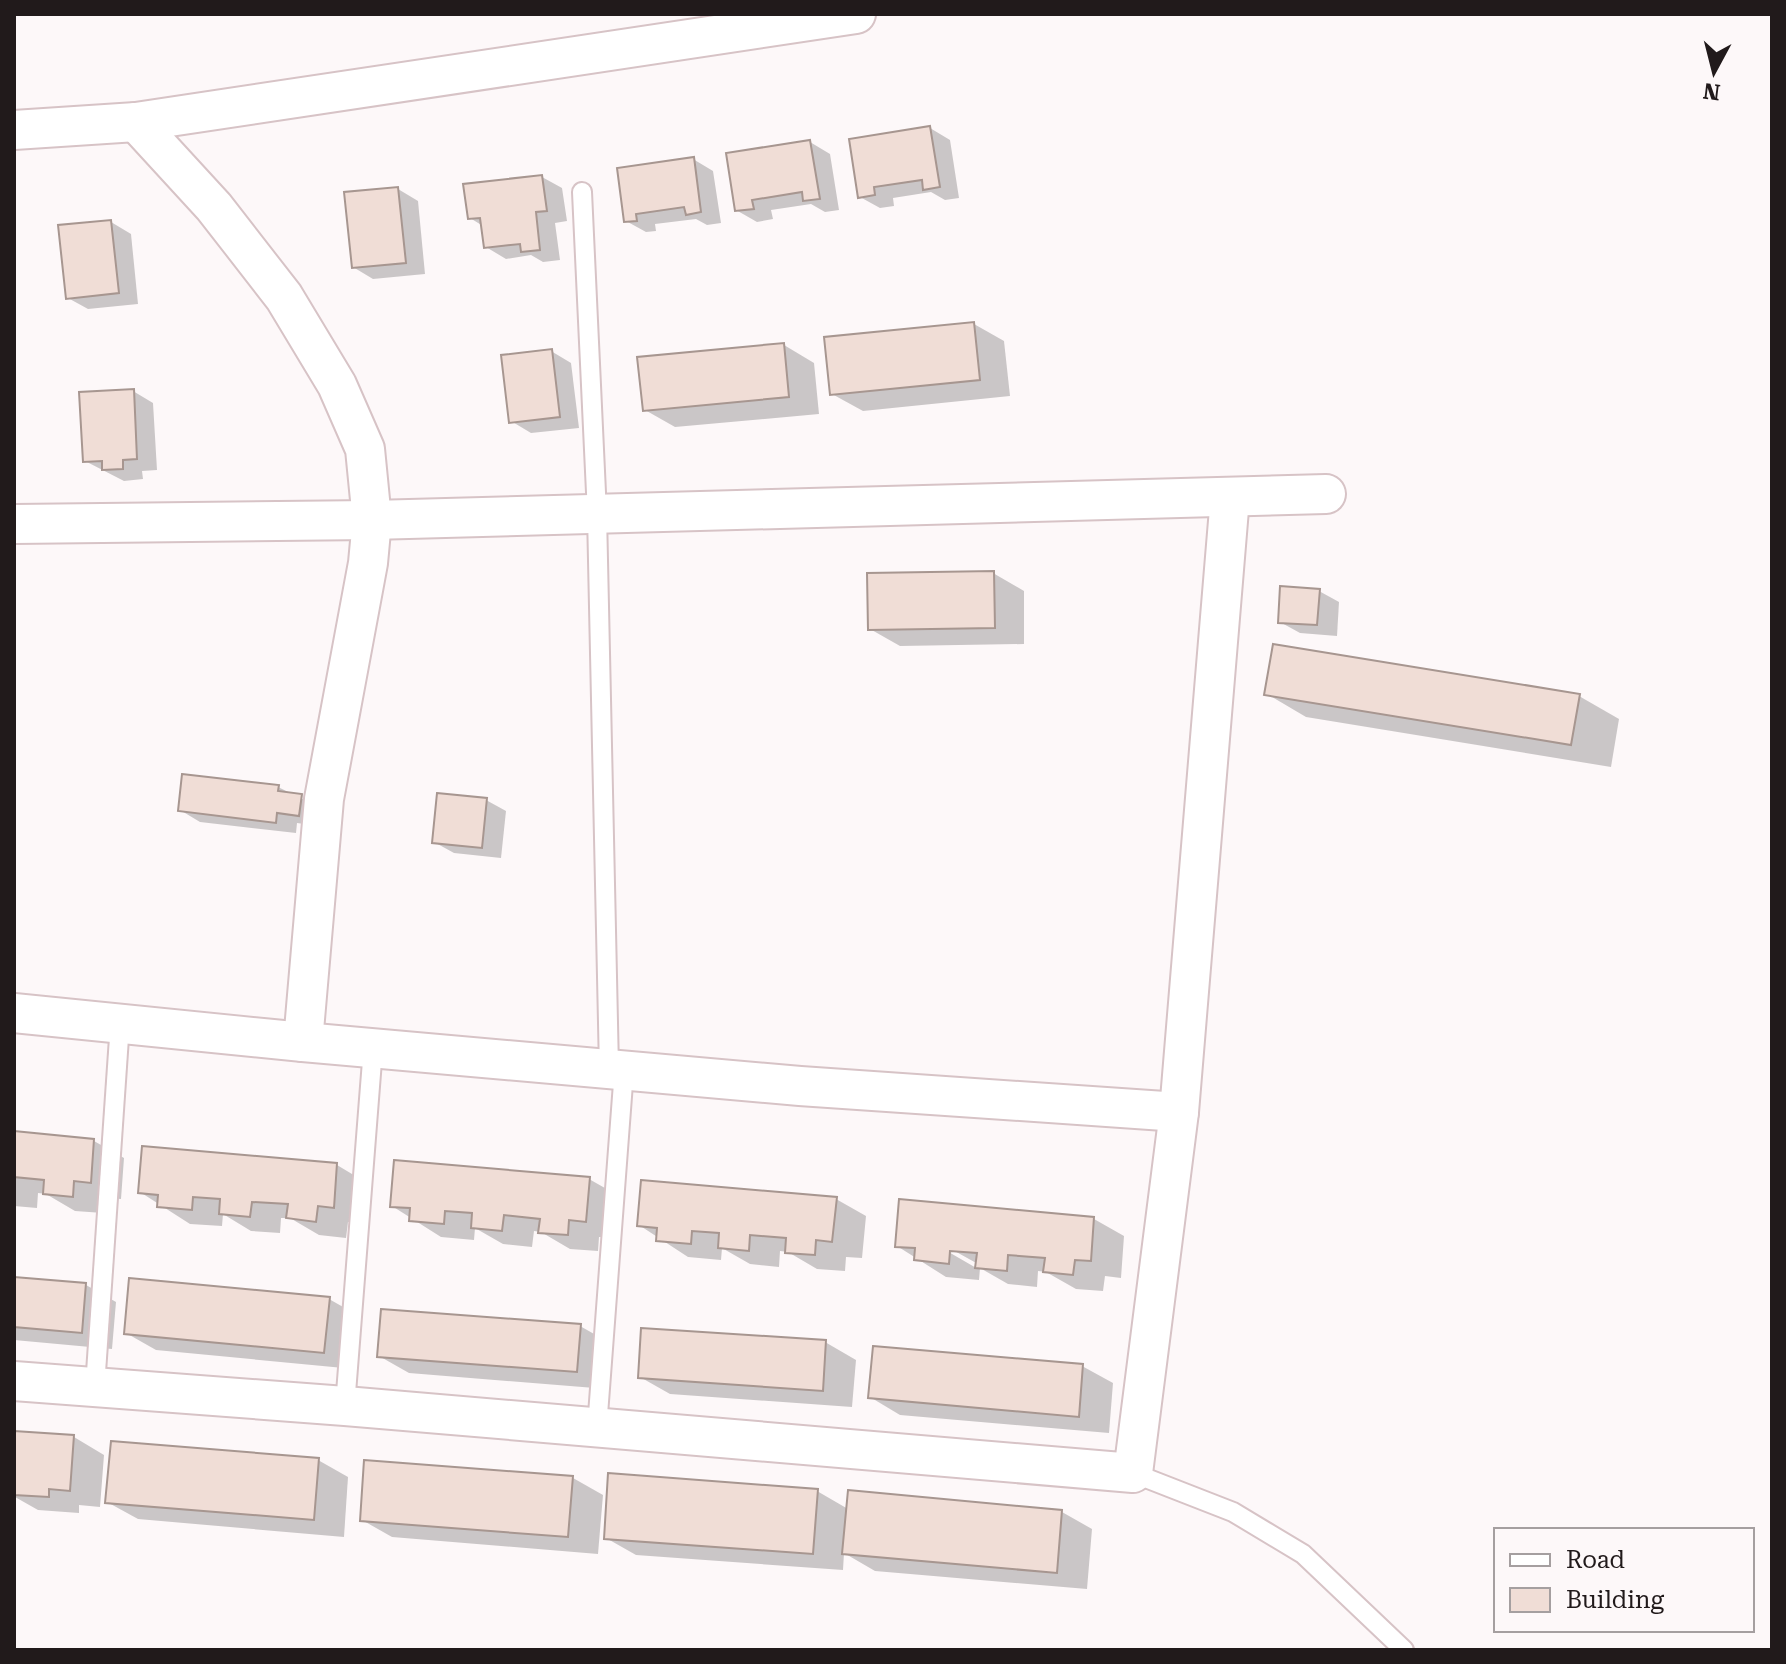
<svg xmlns="http://www.w3.org/2000/svg" width="1786" height="1664" font-family="'Roboto Serif',serif">
<rect width="100%" height="100%" fill="#fdf8f9"/>
<!-- shadow -->
<g fill="#0003" fill-rule="evenodd">
<polygon points="930,128 950,140 959,198 945,200 931,192 893,198 894,206 880,208 860,197"/>
<polygon points="810,142 830,154 839,210 825,212 811,204 771,210 773,219 757,222 736,210"/>
<polygon points="693,159 713,171 721,223 707,225 696,219 655,224 656,231 646,232 626,221"/>
<polygon points="542,177 562,188 567,221 555,223 560,260 543,262 531,255 506,259 486,247 483,226 470,218"/>
<polygon points="398,189 418,201 425,274 373,279 353,267"/>
<polygon points="111,222 131,234 138,304 88,309 68,298"/>
<polygon points="974,324 1004,341 1010,396 863,411 832,394"/>
<polygon points="784,345 814,363 819,414 675,427 645,410"/>
<polygon points="551,351 571,363 579,428 531,433 511,421"/>
<polygon points="133,391 153,403 157,470 142,471 143,479 124,481 85,461"/>
<polygon points="993,573 1024,591 1024,644 900,646 870,629"/>
<polygon points="1319,591 1339,602 1337,636 1300,633 1280,622"/>
<polygon points="1267,694 1579,696 1619,719 1611,767 1306,717"/>
<polygon points="278,787 321,808 319,826 297,823 296,833 200,822 180,810"/>
<polygon points="486,800 506,811 501,858 454,853 434,842"/>
<polygon points="14,1133 94,1141 124,1158 121,1199 104,1198 103,1213 75,1211 46,1194 38,1193 37,1208 14,1206"/>
<polygon points="144,1148 337,1165 367,1183 364,1224 348,1222 346,1238 319,1235 290,1218 281,1218 280,1233 251,1231 223,1214 222,1226 190,1224 140,1192"/>
<polygon points="589,1179 619,1196 616,1238 599,1237 598,1251 570,1249 541,1232 534,1231 532,1247 503,1244 475,1228 474,1240 441,1237 392,1206"/>
<polygon points="836,1199 866,1216 862,1258 846,1257 845,1271 817,1269 788,1252 780,1251 779,1267 750,1264 722,1248 721,1260 688,1257 639,1225"/>
<path d="M 1094,1219 L 1124,1236 L 1121,1278 L 1105,1276 L 1103,1291 L 1076,1289 L 1046,1272 L 1038,1271 L 1037,1287 L 1008,1284 L 980,1268 L 979,1280 L 946,1277 L 897,1246 ZM 942,1244 L 978,1264 L 978,1269 L 940,1247 Z"/>
<polygon points="14,1279 86,1285 116,1302 112,1349 14,1340"/>
<polygon points="329,1299 359,1316 354,1369 156,1350 126,1333"/>
<polygon points="580,1326 610,1343 607,1389 409,1373 379,1356"/>
<polygon points="825,1342 856,1360 852,1407 670,1394 640,1377"/>
<polygon points="1082,1366 1113,1383 1109,1433 900,1415 870,1397"/>
<polygon points="14,1433 74,1437 104,1455 100,1507 79,1505 79,1513 38,1510 15,1497 14,1501"/>
<polygon points="318,1460 348,1477 344,1537 138,1519 107,1502"/>
<polygon points="573,1478 603,1495 598,1554 392,1537 362,1520"/>
<polygon points="817,1491 848,1509 1062,1512 1092,1529 1087,1589 875,1571 844,1553 843,1570 636,1555 606,1538"/>
</g>
<!-- building -->
<g fill="#f0ddd6" stroke="#a79690" stroke-width="2">
<polygon points="930,126 940,187 923,190 922,180 874,187 875,195 858,198 849,139"/>
<polygon points="810,140 820,199 803,201 802,192 752,200 754,209 735,211 726,153"/>
<polygon points="694,157 701,212 686,215 684,207 636,214 637,221 624,222 617,168"/>
<polygon points="542,175 547,211 536,212 540,250 521,252 520,244 484,248 480,218 468,219 463,184"/>
<polygon points="398,187 406,263 352,268 344,192"/>
<polygon points="111,220 119,293 66,299 58,225"/>
<polygon points="974,322 980,380 830,395 824,337"/>
<polygon points="784,343 789,397 643,411 637,357"/>
<polygon points="552,349 560,417 509,423 501,355"/>
<polygon points="134,389 137,459 123,460 123,469 102,470 102,461 83,462 79,392"/>
<polygon points="994,571 995,628 868,630 867,573"/>
<polygon points="1280,586 1320,589 1317,625 1278,623"/>
<polygon points="1273,644 1580,694 1571,745 1264,695"/>
<polygon points="182,774 279,785 278,791 302,794 299,816 277,813 276,823 178,811"/>
<polygon points="437,793 487,798 482,848 432,843"/>
<polygon points="14,1131 94,1139 91,1183 74,1181 73,1197 43,1194 44,1180 14,1177"/>
<polygon points="142,1146 337,1163 334,1208 318,1206 316,1222 286,1218 288,1204 252,1202 250,1217 219,1214 220,1199 193,1197 192,1210 157,1207 158,1195 138,1193"/>
<polygon points="394,1160 590,1177 586,1222 569,1220 568,1235 538,1233 540,1219 504,1215 502,1231 471,1228 472,1213 445,1211 444,1224 409,1221 410,1208 390,1207"/>
<polygon points="641,1180 837,1197 832,1242 816,1240 815,1255 785,1253 786,1238 750,1235 749,1251 718,1248 719,1233 692,1231 691,1244 656,1241 657,1228 637,1226"/>
<polygon points="899,1199 1094,1217 1091,1261 1075,1260 1073,1275 1043,1272 1045,1258 1008,1255 1007,1271 975,1268 977,1253 950,1251 949,1264 914,1260 915,1248 895,1247"/>
<polygon points="14,1277 86,1283 82,1333 14,1327"/>
<polygon points="129,1278 330,1297 324,1353 124,1334"/>
<polygon points="381,1309 581,1324 577,1372 377,1357"/>
<polygon points="641,1328 826,1340 823,1391 638,1378"/>
<polygon points="873,1346 1083,1364 1079,1417 868,1398"/>
<polygon points="14,1431 74,1435 70,1491 49,1489 49,1497 14,1495"/>
<polygon points="111,1441 319,1458 314,1520 105,1503"/>
<polygon points="364,1460 573,1476 568,1537 360,1521"/>
<polygon points="608,1473 818,1489 813,1554 604,1539"/>
<polygon points="848,1490 1062,1510 1057,1573 842,1554"/>
</g>
<g fill="none" stroke-linecap="round" stroke-linejoin="round">
<!-- lane casing -->
<g stroke="#d7c3c6" stroke-width="22">
<g id="lane">
<polyline points="582,192 597,514 609,1069"/>
<polyline points="95,1387 120,1023"/>
<polyline points="345,1406 373,1048"/>
<polyline points="597,1428 624,1070"/>
<polyline points="1133,1473 1233,1512 1303,1554 1404,1650"/>
</g>
</g>
<!-- street casing -->
<g stroke="#d7c3c6" stroke-width="42">
<g id="street">
<polyline points="136,122 214,207 284,297 337,385 365,449 372,520 368,563 324,799 303,1042"/>
<polyline points="14,130 136,122 856,14"/>
<polyline points="14,524 372,520 1326,494"/>
<polyline points="14,1013 303,1042 800,1086 1179,1112"/>
<polyline points="14,1381 345,1406 1133,1473 1179,1112 1230,497"/>
</g>
</g>
<!-- lane -->
<use href="#lane" stroke="#fff" stroke-width="18"/>
<!-- street -->
<use href="#street" stroke="#fff" stroke-width="38"/>
</g>
<!-- border -->
<rect width="1786" height="1664" fill="none" stroke="#211a1b" stroke-width="32"/>
<!-- legend -->
<rect x="1494" y="1528" width="260" height="104" fill="#fdf8f9" stroke="#a59fa0" stroke-width="2"/>
<rect x="1510" y="1554" width="40" height="12" fill="#ffffff" stroke="#a59fa0" stroke-width="2"/>
<text x="1566" y="1568" font-size="24" fill="#211a1b">Road</text>
<rect x="1510" y="1588" width="40" height="24" fill="#f0ddd6" stroke="#a59fa0" stroke-width="2"/>
<text x="1566" y="1608" font-size="24" fill="#211a1b">Building</text>
<!-- north arrow -->
<g transform="translate(1714 72) rotate(187)" stroke="#fdf8f9" stroke-width="6" paint-order="stroke">
<path d="M0-6L14 30L0 20L-14 30Z" fill="#211a1b"/>
<text y="-12" font-size="22" font-weight="bold" text-anchor="middle" fill="#211a1b">N</text>
</g>
</svg>
